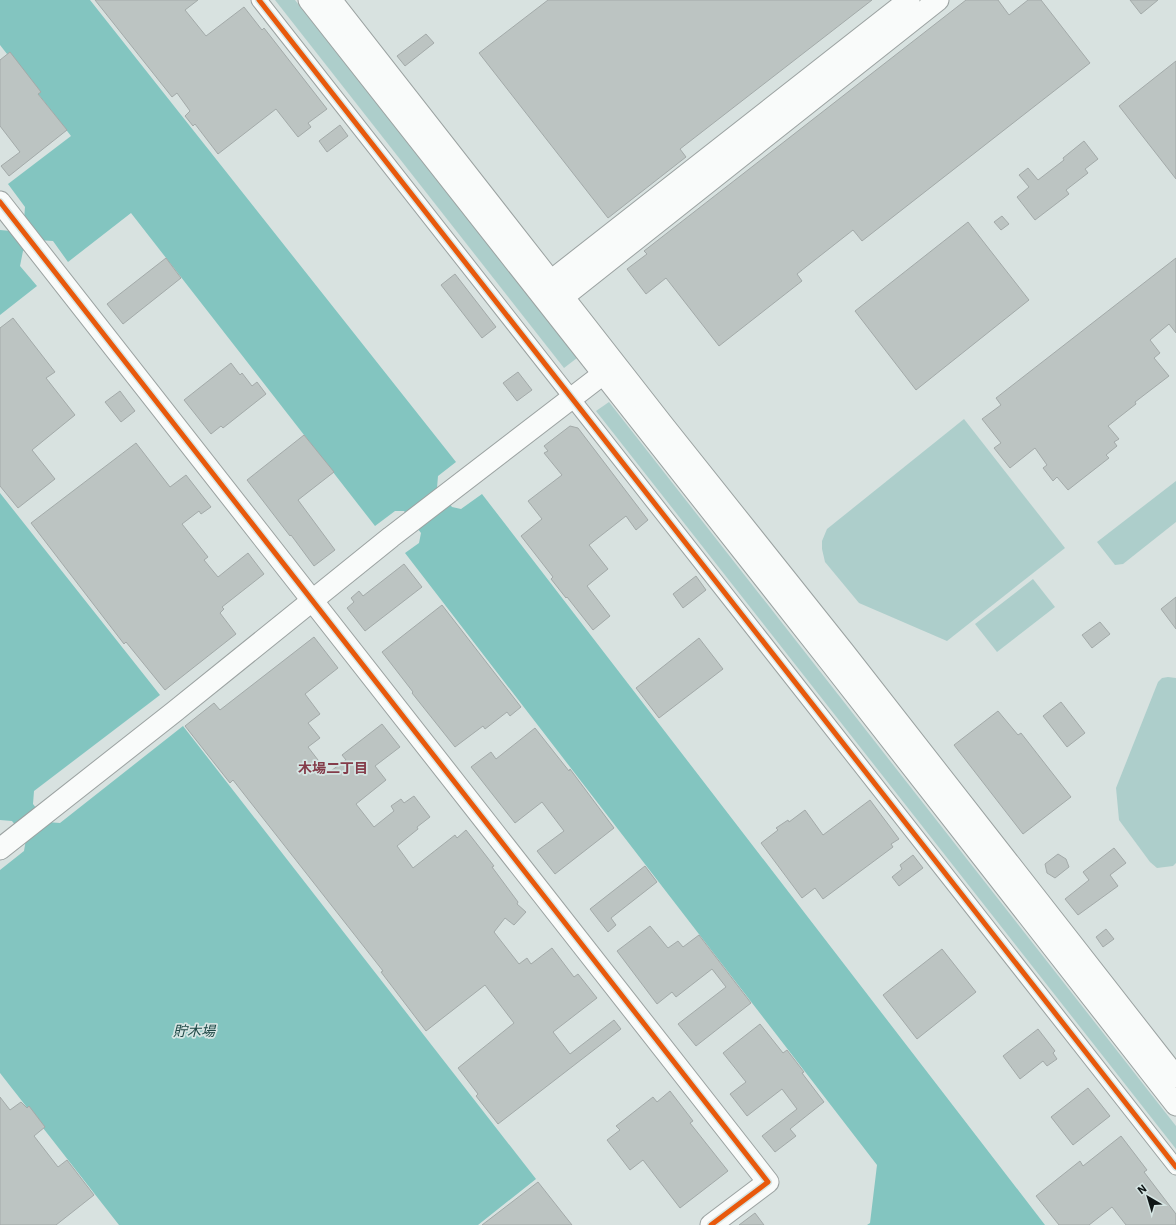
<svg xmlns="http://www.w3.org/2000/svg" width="1176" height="1225" font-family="'IBM Plex Sans','Noto Sans JP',sans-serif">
<rect width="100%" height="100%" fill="#d8e2e0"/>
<!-- green -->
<g fill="#adcecb">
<polygon points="275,0 295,0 577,358 564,368"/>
<polygon points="609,402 1176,1126 1176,1149 596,411"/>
<polygon points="964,419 1065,548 947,641 859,603 825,562 822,549 822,541 827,529"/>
<polygon points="1176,481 1176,522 1123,564 1115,565 1097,542"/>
<polygon points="1033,579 1055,607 997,652 975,624"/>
<polygon points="1168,677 1176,678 1176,863 1173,866 1157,868 1150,862 1119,820 1116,788 1158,682 1162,678"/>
</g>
<!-- water -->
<g fill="#83c5c0">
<polygon points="0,0 90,0 456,462 438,476 437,488 452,507 461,509 482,494 1045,1225 867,1225 870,1223 877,1165 405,553 419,543 421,533 404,511 395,511 375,526 131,213 68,262 53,241 37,240 23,251 20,266 37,286 0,315 0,230 11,231 24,220 25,207 8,184 71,136 0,45"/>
<polygon points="0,493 160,695 34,791 33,804 47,822 60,823 183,726 536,1179 478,1225 119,1225 0,1073 0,870 24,851 26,839 12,821 0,820"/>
</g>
<!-- building -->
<g fill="#bcc4c2" stroke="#a3aaa9">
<polygon points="95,0 198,0 185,10 206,36 244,7 262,30 264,28 327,109 308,123 311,127 298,137 276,109 218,154 195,124 193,126 185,116 190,111 177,93 172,97"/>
<polygon points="548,0 872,0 680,149 686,157 608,218 479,53"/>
<polygon points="966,0 998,0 1009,15 1028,0 1041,0 1090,63 862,241 853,230 797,274 802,281 719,346 666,278 646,294 627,269 647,254 644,251"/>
<polygon points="1130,0 1158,0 1141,14"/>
<polygon points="426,34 434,43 405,66 397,56"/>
<polygon points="10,52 41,92 38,94 67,130 9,176 1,166 20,152 0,126 0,60"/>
<polygon points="1176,61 1176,179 1119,106"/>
<polygon points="340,125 348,136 327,152 319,141"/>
<polygon points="1084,141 1098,159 1085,169 1088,173 1066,190 1069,194 1035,220 1017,197 1029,187 1019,175 1028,168 1038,180 1064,160 1063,158"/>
<polygon points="1002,216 1009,224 1001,230 994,222"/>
<polygon points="968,222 1029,300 916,390 855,311"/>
<polygon points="166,258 181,278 123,324 107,304"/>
<polygon points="1176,258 1176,333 1169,324 1150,340 1160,353 1154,358 1169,376 1135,402 1136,404 1108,426 1119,439 1114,442 1117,446 1106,455 1109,458 1068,490 1057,477 1053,481 1043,468 1047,465 1035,448 1010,468 994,448 1001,443 982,419 1001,405 996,398"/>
<polygon points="455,274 496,327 482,338 441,285"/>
<polygon points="13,318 55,372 46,378 75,415 32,450 55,479 18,508 0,486 0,328"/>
<polygon points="231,363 240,375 242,373 252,386 257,382 266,394 223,428 221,426 211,434 184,400"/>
<polygon points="518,372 532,390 517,401 503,383"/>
<polygon points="120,391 135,411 121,422 105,402"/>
<polygon points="570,426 578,428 648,520 636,530 626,516 589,545 608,569 587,586 610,616 593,630 567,597 566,598 551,579 553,577 521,536 542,519 528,501 562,475 544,453 548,451 544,446"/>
<polygon points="304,435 334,472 298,500 335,550 314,566 291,535 290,536 247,480"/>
<polygon points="136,443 170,487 186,475 211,507 201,514 199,511 182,524 208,557 204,560 218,577 248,553 264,574 222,607 224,609 220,613 236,634 165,690 126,642 124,644 31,523"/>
<polygon points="404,564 422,587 365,631 347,608 354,602 351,598 359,591 363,596"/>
<polygon points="696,576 706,590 683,608 673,594"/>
<polygon points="1176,597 1176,629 1161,609"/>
<polygon points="442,605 521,707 510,716 507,712 485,729 483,726 455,747 412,693 413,692 382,652"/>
<polygon points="1100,622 1110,634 1092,648 1082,635"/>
<polygon points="314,637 338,668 305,694 320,714 308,723 320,738 308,747 328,773 346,760 342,755 382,724 400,747 375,766 386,780 356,804 374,827 394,811 391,806 401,799 404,803 414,796 430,817 417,827 418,829 397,846 413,868 455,835 457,838 466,830 494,866 492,867 518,902 517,904 526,912 514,925 505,918 494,932 519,964 527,958 531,964 552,948 574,977 578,974 597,998 553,1032 570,1054 614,1020 621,1029 498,1124 476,1096 478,1094 458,1068 514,1023 485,985 426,1031 381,972 383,971 251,803 233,780 230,783 185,726 214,703 220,710"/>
<polygon points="699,638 723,669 659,718 636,688"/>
<polygon points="1061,702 1085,733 1067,747 1043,716"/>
<polygon points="998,711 1018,735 1021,733 1071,797 1023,834 954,745"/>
<polygon points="535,728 569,771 570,769 614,828 555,874 537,851 564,831 542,802 515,823 471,767 491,752 496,759"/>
<polygon points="870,800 899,839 891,844 893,847 823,899 815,888 802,898 761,843 778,830 776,828 788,820 789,822 805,810 823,835"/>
<polygon points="1114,848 1126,863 1110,875 1118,886 1078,915 1065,899 1089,880 1083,872"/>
<polygon points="1058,854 1066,859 1069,867 1055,878 1047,873 1045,864"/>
<polygon points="913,855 923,868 899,886 892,877 902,869 900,865"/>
<polygon points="645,866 657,882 611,918 616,925 608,932 590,909"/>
<polygon points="650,926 668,948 678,941 683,947 699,935 751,1003 696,1046 678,1024 726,987 712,969 676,997 672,992 657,1004 617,951"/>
<polygon points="1106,929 1114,939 1103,947 1096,937"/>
<polygon points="942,949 976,992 917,1039 883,995"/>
<polygon points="760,1024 783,1053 787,1050 804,1072 802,1073 824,1102 790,1129 796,1136 775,1152 762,1136 797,1109 782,1089 747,1116 730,1094 746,1082 723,1053"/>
<polygon points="1038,1029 1055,1051 1053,1053 1057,1059 1047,1066 1043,1061 1020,1079 1003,1056"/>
<polygon points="1088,1088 1110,1116 1073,1145 1051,1117"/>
<polygon points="670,1091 693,1121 690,1123 728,1171 680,1208 643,1160 630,1170 607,1140 620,1130 616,1126 653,1097 657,1102"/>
<polygon points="0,1097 10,1110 21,1102 27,1108 29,1106 45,1127 34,1136 58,1167 67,1160 94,1195 56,1225 0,1225"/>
<polygon points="1121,1136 1147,1170 1144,1172 1176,1214 1176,1225 1126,1225 1112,1207 1089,1225 1059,1225 1036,1196 1080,1161 1083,1166"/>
<polygon points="538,1182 572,1225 482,1225"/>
<polygon points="755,1213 764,1225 739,1225"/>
</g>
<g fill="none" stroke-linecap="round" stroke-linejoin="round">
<!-- street casing -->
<g stroke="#9ba2a1" stroke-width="17">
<polyline id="street" points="259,0 1176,1167"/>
</g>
<!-- secondary casing -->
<g stroke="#9ba2a1" stroke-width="23">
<g id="secondary">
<polyline points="309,0 830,662 1176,1105"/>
<polyline points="331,0 664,426 844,652 1176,1077"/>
<polyline points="0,202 768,1182 711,1225"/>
<polyline points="542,288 909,0"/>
<polyline points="553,305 938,0"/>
<polyline points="0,849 174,712 391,537 603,374"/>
</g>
</g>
<!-- street -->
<use href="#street" stroke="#f9fbfa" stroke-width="15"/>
<!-- secondary -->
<use href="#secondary" stroke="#f9fbfa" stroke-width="21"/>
<!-- cycleway casing -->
<g stroke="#d5e5e3" stroke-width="8">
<g id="cycleway">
<polyline points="259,0 1176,1167"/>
<polyline points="0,202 768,1182 711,1225"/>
</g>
</g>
<!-- cycleway -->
<use href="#cycleway" stroke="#e8590c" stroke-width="5"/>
</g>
<g text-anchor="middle" stroke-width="3.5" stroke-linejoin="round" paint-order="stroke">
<!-- neighbourhood labels -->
<g font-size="14" font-weight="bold" fill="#843c4a" stroke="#d5e5e3">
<text x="333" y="773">木場二丁目</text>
</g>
<!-- water labels -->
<g font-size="14" font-style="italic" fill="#1f4846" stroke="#d5e5e3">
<text x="194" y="1036">貯木場</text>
</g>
</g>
<!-- north arrow -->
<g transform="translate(1148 1197) rotate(322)" stroke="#d5e5e3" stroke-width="3" paint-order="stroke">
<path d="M0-3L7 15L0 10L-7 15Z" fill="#101616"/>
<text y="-6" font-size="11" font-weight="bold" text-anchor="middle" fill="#101616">N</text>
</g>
</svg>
